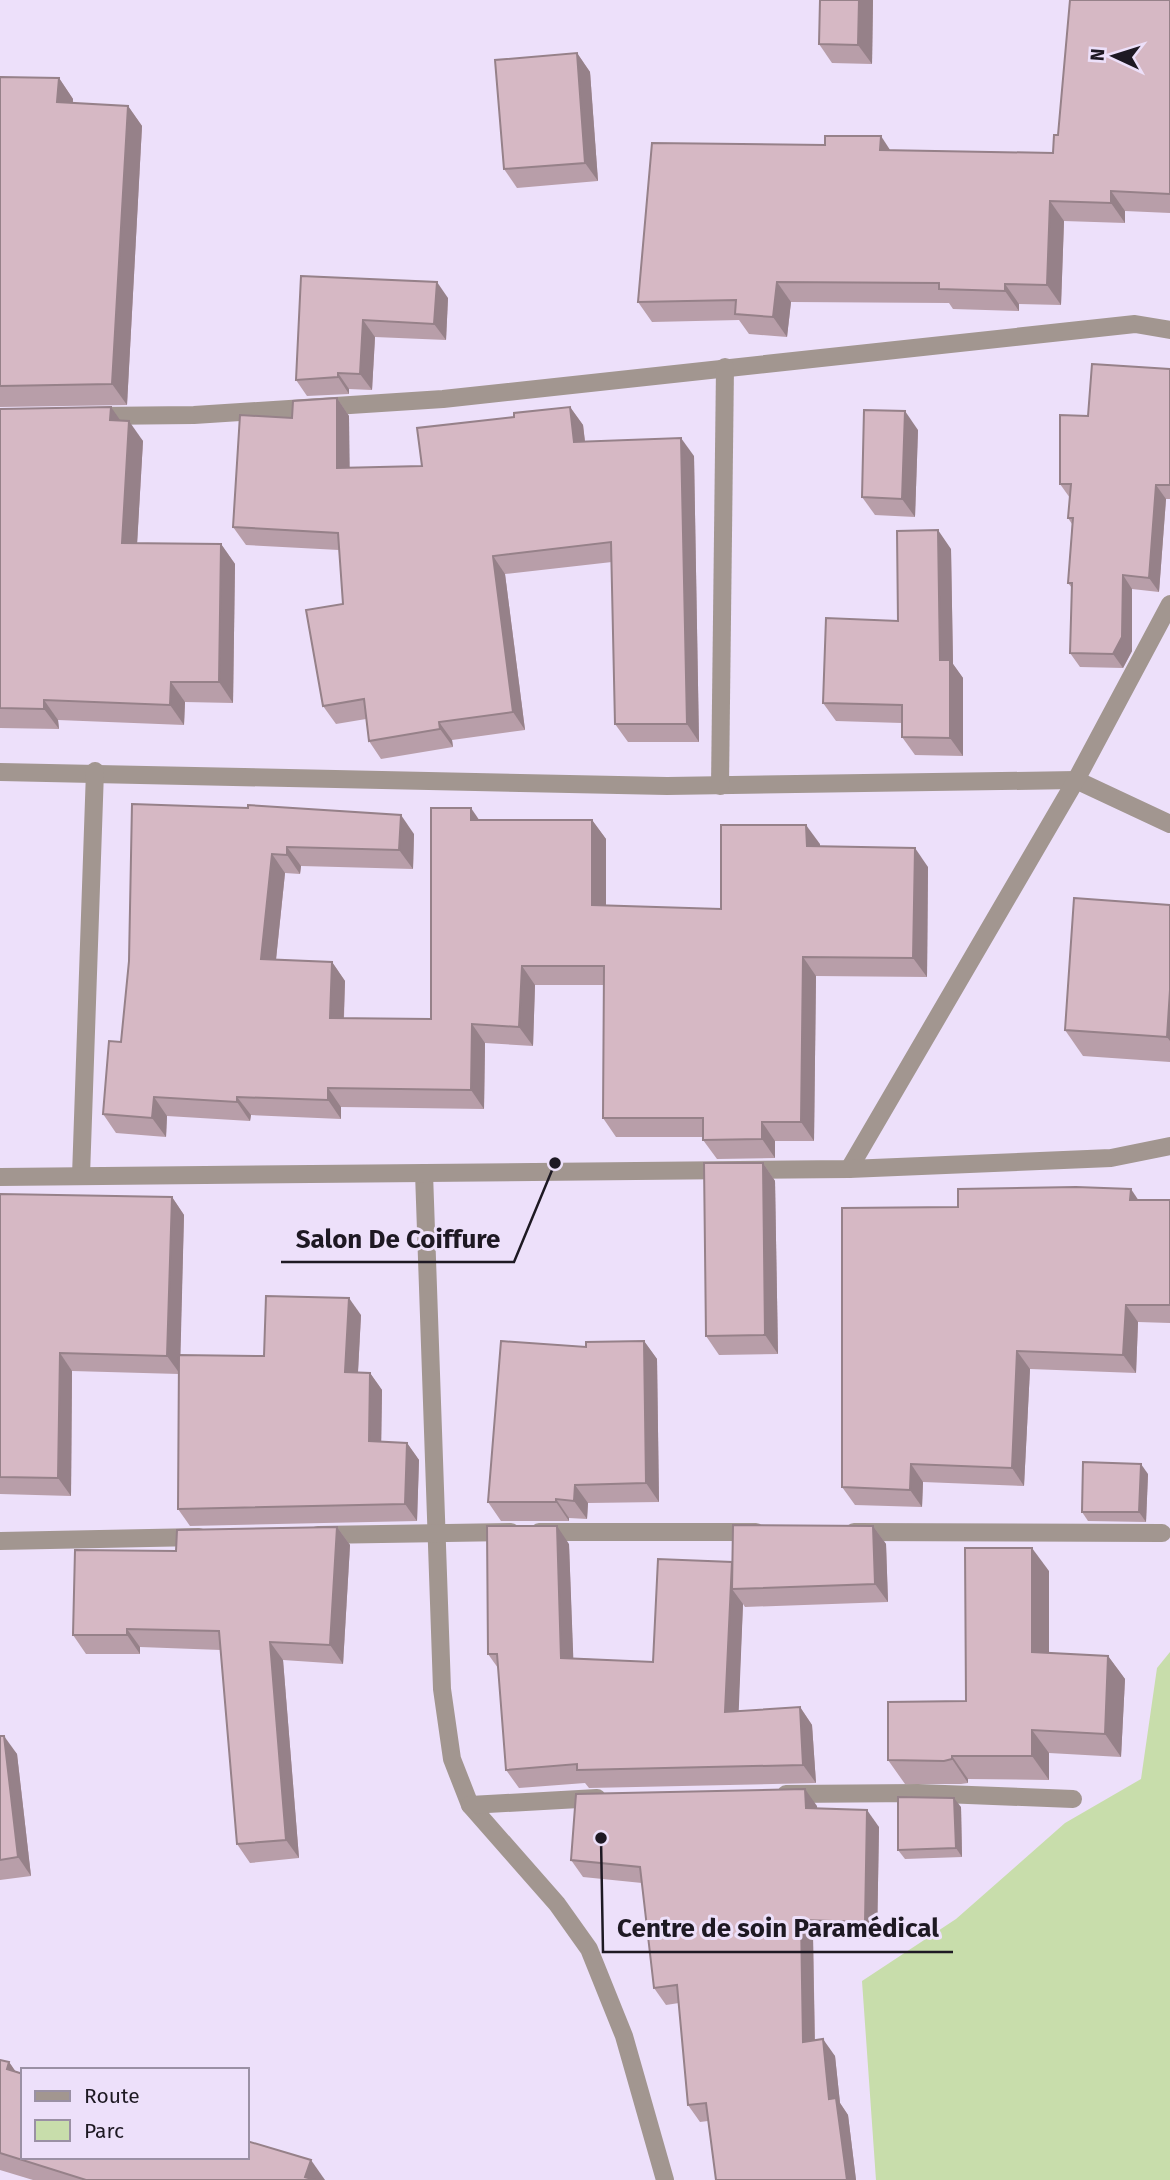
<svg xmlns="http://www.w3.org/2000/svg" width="1170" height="2180" font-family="'Fira Sans',sans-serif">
<rect width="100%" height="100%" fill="#ede0fa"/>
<!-- green -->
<polygon fill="#c8ddab" points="1170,1652 1170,2180 876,2180 862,1981 956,1919 1065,1823 1141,1779 1157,1668"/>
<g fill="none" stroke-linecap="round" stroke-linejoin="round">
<!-- minor -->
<g stroke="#a29690" stroke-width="18">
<polyline points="94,416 194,415 443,399 1135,324 1170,330"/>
<polyline points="0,772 667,786 1076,780 1170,824"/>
<polyline points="720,786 725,367"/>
<polyline points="849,1169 1076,780 1170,604"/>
<polyline points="424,1173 442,1689 452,1759 470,1805 557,1904 589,1949 624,2036 665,2180"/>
<polyline points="81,1176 95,771"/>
<polyline points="0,1177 849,1169 1111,1158 1170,1146"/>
<polyline points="539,1532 756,1532"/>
<polyline points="854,1532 1162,1533"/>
<polyline points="318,1535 511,1532"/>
<polyline points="0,1541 199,1537"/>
<polyline points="786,1794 918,1793 1073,1799"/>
<polyline points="470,1805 597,1798"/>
</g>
</g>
<!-- wall -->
<g fill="#b89ea9">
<polygon points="820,0 873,0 872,64 832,63 819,44"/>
<polygon points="1170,0 1170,213 1125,211 1125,223 1064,221 1061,305 1019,304 1019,311 953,309 949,303 791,302 787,337 749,334 739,320 652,322 638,302 890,150 1053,153 1058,135"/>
<polygon points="577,53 590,72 598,181 517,188 504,169"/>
<polygon points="0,77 59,78 73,99 73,103 128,106 142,126 127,405 0,407"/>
<polygon points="301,276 448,298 446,340 375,337 372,390 349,389 349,394 307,396 296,380"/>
<polygon points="1170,369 1170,499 1166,499 1159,592 1132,589 1132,651 1123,668 1080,667 1070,653 1072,588 1068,583 1072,524 1068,518 1070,498 1060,484 1088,416"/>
<polygon points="337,398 349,416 349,468 422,466 514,417 570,407 583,425 585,441 694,456 699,742 628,742 615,724 612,562 505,574 525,730 452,740 453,747 381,759 369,741 366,719 336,724 323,706 343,604 339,550 246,545 233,527 292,418"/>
<polygon points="0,409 121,421 143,441 137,543 221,544 235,564 233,703 185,702 184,725 58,720 59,729 0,728"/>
<polygon points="918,430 915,517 875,515 862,497"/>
<polygon points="951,549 953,664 963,678 963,756 915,755 902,737 902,723 836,721 823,703 898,621"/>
<polygon points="132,804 414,834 413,869 301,866 300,874 285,873 276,960 332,962 345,981 344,1018 431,1019 479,820 592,820 606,839 606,906 721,909 820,844 820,846 928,867 927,977 816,976 814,1141 775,1141 775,1158 717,1159 703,1140 703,1137 616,1137 603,1118 604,985 535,985 533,1046 485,1043 484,1109 341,1107 341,1119 251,1115 250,1121 167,1116 166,1137 116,1133 103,1114 121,1042 129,961"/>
<polygon points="1170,905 1170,1062 1083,1056 1065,1030"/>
<polygon points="763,1163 775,1181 778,1354 719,1355 706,1336"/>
<polygon points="0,1194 172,1197 184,1215 180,1355 264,1356 361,1315 358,1373 370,1373 382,1390 381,1442 407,1443 419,1460 417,1521 190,1526 178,1509 179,1374 72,1371 71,1496 0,1494"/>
<polygon points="1138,1200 1170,1200 1170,1323 1138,1322 1136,1373 1030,1369 1024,1486 923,1482 922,1507 855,1505 842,1487 958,1207"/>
<polygon points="644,1341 657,1359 659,1502 588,1503 587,1519 569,1518 569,1521 501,1521 488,1502 586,1347"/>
<polygon points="1148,1474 1146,1522 1088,1521 1082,1512"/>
<polygon points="873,1526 886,1544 888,1602 745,1607 743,1604 738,1711 800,1707 812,1725 816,1783 589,1788 585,1783 519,1788 506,1770 498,1668 488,1654 569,1544 573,1658 653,1662 732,1562"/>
<polygon points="337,1527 350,1545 343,1664 283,1660 299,1858 250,1863 237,1844 221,1650 140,1647 140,1654 86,1654 73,1635 176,1551"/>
<polygon points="1049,1571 1049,1653 1108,1656 1125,1679 1121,1757 1049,1753 1049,1780 968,1779 968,1783 961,1784 905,1784 888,1760 966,1701"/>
<polygon points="0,1736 17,1754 31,1876 0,1880"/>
<polygon points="817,1806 817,1808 879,1827 877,1939 813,1937 815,2040 835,2056 840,2103 848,2115 856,2180 716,2180 708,2121 700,2122 688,2105 679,2003 666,2005 654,1988 642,1883 583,1877 571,1860"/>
<polygon points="961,1807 962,1857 905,1859 898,1850"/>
<polygon points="0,2060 9,2062 15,2071 325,2180 33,2180 0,2170"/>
</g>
<!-- shaded-wall -->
<g fill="#968189">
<polygon points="859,0 873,0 872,64 858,45"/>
<polygon points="577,53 590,72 598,181 585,163"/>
<polygon points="59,78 73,99 71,122 57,102"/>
<polygon points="128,106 142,126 127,405 112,384"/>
<polygon points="881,136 894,156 880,150"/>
<polygon points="1111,191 1125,211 1125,223 1111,203"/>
<polygon points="1050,201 1064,221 1061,305 1047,285"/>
<polygon points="437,282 448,298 446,340 434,324"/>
<polygon points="777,282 791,302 787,337 773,317"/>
<polygon points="1005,284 1019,304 1019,311 1005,291"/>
<polygon points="363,320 375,337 372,390 360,374"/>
<polygon points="338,373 349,389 349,394 338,377"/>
<polygon points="337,398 349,416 350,486 337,468"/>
<polygon points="111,407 125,427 110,420"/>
<polygon points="570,407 583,425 587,460 574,442"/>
<polygon points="905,411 918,430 915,517 902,499"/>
<polygon points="129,421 143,441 136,563 122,543"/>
<polygon points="681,438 694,456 699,742 687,724"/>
<polygon points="1156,485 1166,499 1159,592 1149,578"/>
<polygon points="938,530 951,549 953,664 963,678 963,756 950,738 940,660"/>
<polygon points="221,544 235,564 233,703 219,682"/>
<polygon points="493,556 505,574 525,730 513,712"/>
<polygon points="1123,575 1132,589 1132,651 1123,668 1113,654"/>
<polygon points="171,682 185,702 184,725 170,705"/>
<polygon points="44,700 58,720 59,729 44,709"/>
<polygon points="439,722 452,740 453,747 440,729"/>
<polygon points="471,808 484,827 471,820"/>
<polygon points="401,815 414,834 413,869 399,850"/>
<polygon points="592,820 606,839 606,924 592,905"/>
<polygon points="806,825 820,844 820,865 807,846"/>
<polygon points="287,847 301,866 300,874 287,855"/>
<polygon points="915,848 928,867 927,977 913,958"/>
<polygon points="272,854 285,873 274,978 261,959"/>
<polygon points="803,957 816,976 814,1141 801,1122"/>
<polygon points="332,962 345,981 343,1037 330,1018"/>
<polygon points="522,966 535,985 533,1046 519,1027"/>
<polygon points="1170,990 1170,1041 1167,1037"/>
<polygon points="472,1024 485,1043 484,1109 471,1090"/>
<polygon points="328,1088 341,1107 341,1119 328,1100"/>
<polygon points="154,1097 167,1116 166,1137 152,1118"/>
<polygon points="237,1097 251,1115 250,1121 237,1102"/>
<polygon points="762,1122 775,1141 775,1158 762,1139"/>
<polygon points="763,1163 775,1181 778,1354 765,1335"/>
<polygon points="1131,1189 1143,1207 1130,1200"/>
<polygon points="172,1197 184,1215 180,1374 167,1356"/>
<polygon points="349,1298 361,1315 357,1389 345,1372"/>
<polygon points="1126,1305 1138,1322 1136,1373 1123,1355"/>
<polygon points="644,1341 657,1359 659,1502 646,1483"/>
<polygon points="1017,1351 1030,1369 1024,1486 1012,1468"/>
<polygon points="60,1353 72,1371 71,1496 58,1478"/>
<polygon points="370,1373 382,1390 381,1458 369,1441"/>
<polygon points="407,1443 419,1460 417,1521 405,1504"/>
<polygon points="911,1464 923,1482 922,1507 910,1490"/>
<polygon points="1141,1464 1148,1474 1146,1522 1139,1512"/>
<polygon points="575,1485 588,1503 587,1519 574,1501"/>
<polygon points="556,1499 569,1518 569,1521 556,1502"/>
<polygon points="557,1526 569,1544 574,1676 561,1658"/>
<polygon points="873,1526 886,1544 888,1602 875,1584"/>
<polygon points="337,1527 350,1545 343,1664 330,1645"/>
<polygon points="1032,1548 1049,1571 1049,1675 1032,1652"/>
<polygon points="732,1562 732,1589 743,1604 738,1729 725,1712"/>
<polygon points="127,1629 140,1647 140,1654 127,1635"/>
<polygon points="270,1642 283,1660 299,1858 286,1840"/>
<polygon points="1108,1656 1125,1679 1121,1757 1105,1734"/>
<polygon points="800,1707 812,1725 816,1783 803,1765"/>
<polygon points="1032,1730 1049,1753 1049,1780 1032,1756"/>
<polygon points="4,1736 17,1754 31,1876 18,1857"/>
<polygon points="952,1756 968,1779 968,1783 952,1759"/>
<polygon points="805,1789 817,1806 818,1825 806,1808"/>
<polygon points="954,1798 961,1807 962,1857 956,1848"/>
<polygon points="867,1810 879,1827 877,1939 865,1922"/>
<polygon points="801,1920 813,1937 815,2059 803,2042"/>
<polygon points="823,2039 835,2056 840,2103 848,2115 856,2180 847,2180 829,2099"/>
<polygon points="9,2062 23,2082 7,2069"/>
<polygon points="311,2160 325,2180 307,2180 305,2177"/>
</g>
<!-- building -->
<g fill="#d6b8c4" stroke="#968189" stroke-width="2">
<polygon points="820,0 859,0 858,45 819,44"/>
<polygon points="1070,0 1170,0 1170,194 1111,191 1111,203 1050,201 1047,285 1005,284 1005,291 939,289 939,283 777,282 773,317 735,314 736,300 638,302 652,143 825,145 825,136 881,136 880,150 1053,153 1054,135 1058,135"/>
<polygon points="577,53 585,163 504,169 495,60"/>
<polygon points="0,77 59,78 57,102 128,106 112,384 0,386"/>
<polygon points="301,276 437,282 434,324 363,320 360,374 338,373 338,377 296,380"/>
<polygon points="1092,364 1170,369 1170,485 1156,485 1149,578 1123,575 1122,637 1113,654 1070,653 1072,583 1068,583 1073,518 1068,518 1071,484 1060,484 1060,415 1088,416"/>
<polygon points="337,398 337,468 422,466 417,428 514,417 514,413 570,407 574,442 681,438 687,724 615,724 611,542 493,556 513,712 439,722 440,729 369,741 364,699 323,706 306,610 343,604 338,533 233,527 240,415 292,418 293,401"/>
<polygon points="111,407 110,420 129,421 122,543 221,544 219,682 171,682 170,705 44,700 44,709 0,708 0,409"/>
<polygon points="864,410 905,411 902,499 862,497"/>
<polygon points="938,530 940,660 950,660 950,738 902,737 902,705 823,703 826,618 898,621 897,531"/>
<polygon points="132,804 248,808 248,805 401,815 399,850 287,847 287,855 272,854 261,959 332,962 330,1018 431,1019 431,808 471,808 471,820 592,820 592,905 721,909 721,825 806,825 807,846 915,848 913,958 803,957 801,1122 762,1122 762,1139 703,1140 703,1118 603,1118 604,966 522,966 519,1027 472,1024 471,1090 328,1088 328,1100 237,1097 237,1102 154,1097 152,1118 103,1114 109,1041 121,1042 129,961"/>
<polygon points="1074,898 1170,905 1170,990 1167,1037 1065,1030"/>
<polygon points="704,1163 763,1163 765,1335 706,1336"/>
<polygon points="1076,1187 1131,1189 1130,1200 1170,1200 1170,1305 1126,1305 1123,1355 1017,1351 1012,1468 911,1464 910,1490 842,1487 842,1208 958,1207 958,1189"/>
<polygon points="0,1194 172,1197 167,1356 60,1353 58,1478 0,1477"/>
<polygon points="266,1296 349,1298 345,1372 370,1373 369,1441 407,1443 405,1504 178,1509 179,1355 264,1356"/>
<polygon points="501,1341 586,1347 586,1342 644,1341 646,1483 575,1485 574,1501 556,1499 556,1502 488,1502"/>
<polygon points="1083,1462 1141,1464 1139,1512 1082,1512"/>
<polygon points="733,1525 873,1526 875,1584 732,1589"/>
<polygon points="487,1526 557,1526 561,1658 653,1662 658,1559 732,1562 725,1712 800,1707 803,1765 577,1770 577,1764 506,1770 497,1654 488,1654"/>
<polygon points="337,1527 330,1645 270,1642 286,1840 237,1844 219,1631 127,1629 127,1635 73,1635 75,1550 176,1551 177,1530"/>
<polygon points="965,1548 1032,1548 1032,1652 1108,1656 1105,1734 1032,1730 1032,1756 952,1756 952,1759 944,1761 888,1760 888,1702 966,1701"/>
<polygon points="0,1736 4,1736 18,1857 0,1860"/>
<polygon points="805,1789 806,1808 867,1810 865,1922 801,1920 803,2042 823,2039 829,2099 836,2098 847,2180 716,2180 706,2103 688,2105 677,1985 654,1988 640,1867 571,1860 576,1794"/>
<polygon points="898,1797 954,1798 956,1848 898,1850"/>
<polygon points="0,2060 9,2062 7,2069 23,2074 23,2157 247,2157 247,2141 311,2160 305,2177 315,2180 86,2180 0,2153"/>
</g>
<!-- callouts -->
<path fill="none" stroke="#1e1923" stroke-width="2.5" d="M555 1163L514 1262H281M601 1838L603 1952H953"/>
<g fill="#1e1923" stroke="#ede0fa" stroke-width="2.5">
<circle cx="555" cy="1163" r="7"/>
<circle cx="601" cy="1838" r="7"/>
</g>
<g font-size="26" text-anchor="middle" font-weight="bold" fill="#1e1923" stroke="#ede0fa" stroke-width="6" stroke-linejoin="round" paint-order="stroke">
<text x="398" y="1248">Salon De Coiffure</text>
<text x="778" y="1937">Centre de soin Paramédical</text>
</g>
<!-- legend -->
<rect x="21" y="2068" width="228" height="91" fill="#ede0fa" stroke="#9a90a4" stroke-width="2"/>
<rect x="35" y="2091" width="35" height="10" fill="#a29690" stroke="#9a90a4" stroke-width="2"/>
<text x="84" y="2103" font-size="21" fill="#1e1923">Route</text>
<rect x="35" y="2120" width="35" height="21" fill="#c8ddab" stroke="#9a90a4" stroke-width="2"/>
<text x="84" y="2138" font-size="21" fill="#1e1923">Parc</text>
<!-- north arrow -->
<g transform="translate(1114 56) rotate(274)" stroke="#ede0fa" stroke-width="5" paint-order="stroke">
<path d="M0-5L12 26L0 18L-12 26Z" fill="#1e1923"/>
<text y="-10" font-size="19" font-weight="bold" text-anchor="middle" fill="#1e1923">N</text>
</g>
</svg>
